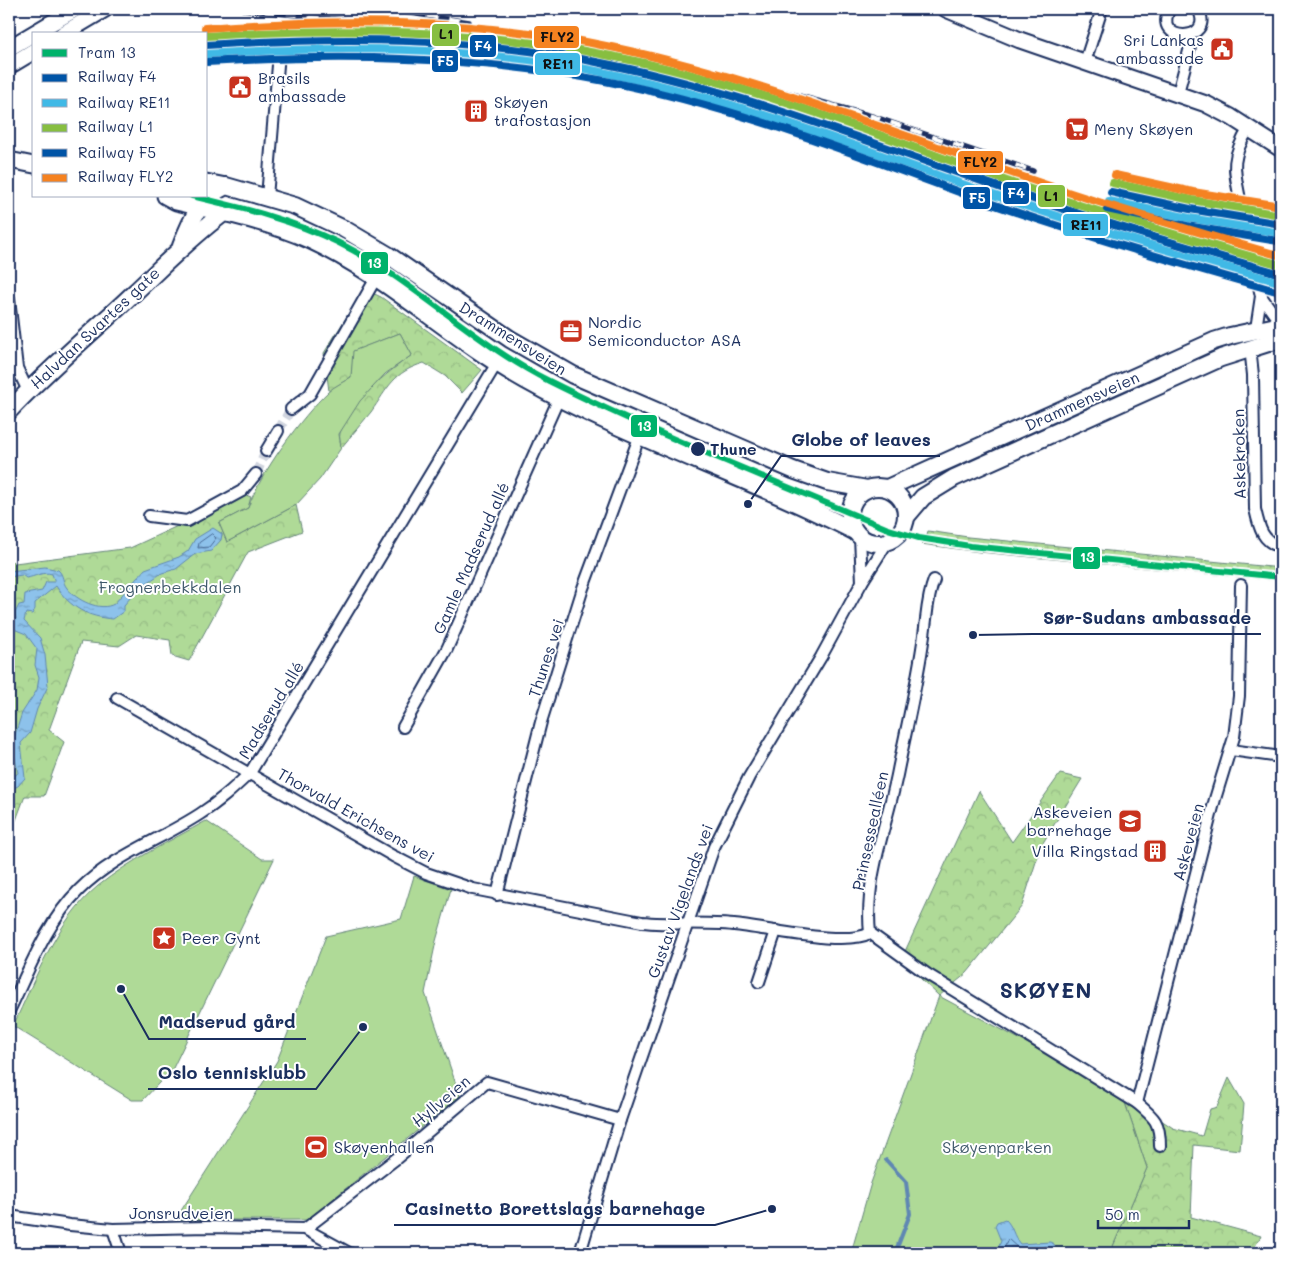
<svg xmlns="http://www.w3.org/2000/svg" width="1290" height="1262" font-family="Mali,sans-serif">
<defs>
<pattern id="grass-dots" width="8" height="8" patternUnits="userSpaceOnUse" patternTransform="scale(1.25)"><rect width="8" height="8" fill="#afda97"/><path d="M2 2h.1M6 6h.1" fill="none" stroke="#96bb85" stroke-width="1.8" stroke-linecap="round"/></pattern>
<pattern id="forest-crowns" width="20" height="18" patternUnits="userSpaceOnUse" patternTransform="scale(1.25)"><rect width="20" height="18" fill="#afda97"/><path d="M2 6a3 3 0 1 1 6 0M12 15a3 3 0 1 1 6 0" fill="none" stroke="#96bb85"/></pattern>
<pattern id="water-ripples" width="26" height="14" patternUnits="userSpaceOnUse" patternTransform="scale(1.25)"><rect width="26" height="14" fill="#8dc2eb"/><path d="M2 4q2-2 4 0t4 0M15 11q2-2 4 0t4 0" fill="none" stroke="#729ec2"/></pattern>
</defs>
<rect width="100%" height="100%" fill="#fff"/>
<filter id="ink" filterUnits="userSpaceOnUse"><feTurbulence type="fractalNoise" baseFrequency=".02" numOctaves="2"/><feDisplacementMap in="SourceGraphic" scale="10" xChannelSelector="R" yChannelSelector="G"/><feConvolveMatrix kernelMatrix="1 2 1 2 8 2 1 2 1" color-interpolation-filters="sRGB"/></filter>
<g filter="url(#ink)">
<!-- grass -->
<polygon fill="url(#grass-dots)" stroke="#65847a" points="928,531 968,537 1281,568 1281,581 979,552 921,544 922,541 925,541"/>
<!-- forest -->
<g fill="url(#forest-crowns)" stroke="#65847a">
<path d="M 364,289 L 381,297 L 482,370 L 462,393 L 445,376 L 424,363 C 393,372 388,388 371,412 C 361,424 351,436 341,448 C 340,443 339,437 340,433 C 353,399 384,375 412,355 L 400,333 L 354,351 L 351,377 L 329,391 L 324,353 Z"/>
<polygon points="233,490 251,497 248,508 219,523 227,542 296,505 302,531 248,552 189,661 172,656 170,640 136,635 119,646 81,642 49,730 64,742 44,796 25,796 9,839 9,560 15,563 130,548 184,523"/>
<polygon points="1060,774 1082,779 1041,846 1022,906 967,973 939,996 901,960 979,791 1012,842"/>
<polygon points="1229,1078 1244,1104 1240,1150 1194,1145 1191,1217 1261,1236 1251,1253 1110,1253 1147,1168 1122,1094 1173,1128 1202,1136 1210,1109 1217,1107"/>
</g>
<!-- park -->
<g fill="#afda97" stroke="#65847a">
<path d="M 400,333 L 412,355 L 385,374 L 360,401 L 339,434 L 341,448 L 320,479 L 296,505 L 227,542 L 219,523 L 248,508 C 259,475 302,416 328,392 C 334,386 344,382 351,377 L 353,351 Z"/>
<path d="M 206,821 L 262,859 L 274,859 L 173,1068 L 143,1100 L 132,1100 L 13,1026 C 36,978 56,921 98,886 C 130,860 170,841 206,821 Z"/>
<polygon points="414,876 451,889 436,941 425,993 460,1096 307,1220 175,1220 277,1061 326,936 401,919"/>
<polygon points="939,996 1122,1094 1147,1168 1110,1253 851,1253 871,1183"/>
</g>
<!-- water -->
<g fill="url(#water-ripples)" stroke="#5f87b3">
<path d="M 213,528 L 222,534 L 221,540 L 211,551 L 195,554 L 176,569 L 162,573 L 139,588 L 124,605 L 124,611 L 113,619 C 88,617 70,608 56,586 L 35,603 L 35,609 L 32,614 L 26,613 L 24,621 L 40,638 L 45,655 L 48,686 L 37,709 L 30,733 L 21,743 L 25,778 L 18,786 L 9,790 L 9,780 L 18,773 L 12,744 L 22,713 L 37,690 L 39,677 L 35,665 L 37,649 L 26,634 L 9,627 L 9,617 L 16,619 L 15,613 L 19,605 L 24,604 L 25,594 L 42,591 L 46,582 L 55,582 L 52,574 C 43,571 35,577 26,578 L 22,575 L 9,577 L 9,571 L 45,567 L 58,570 C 64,575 62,582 67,588 C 76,600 100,612 114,604 L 145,569 L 179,557 L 188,551 L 195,539 Z"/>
<path d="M 1005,1219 C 1013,1226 1013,1236 1020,1244 L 1050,1242 L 1054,1244 L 1056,1253 L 996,1253 L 1001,1241 L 995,1226 L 997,1222 Z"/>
</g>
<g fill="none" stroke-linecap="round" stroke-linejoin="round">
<!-- shore -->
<g stroke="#496a96" stroke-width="1">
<polygon points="212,534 216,538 209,547 198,548 199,543"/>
<polyline points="1002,1253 1008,1239 1019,1249 1048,1247 1051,1253"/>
</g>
<!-- stream -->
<polyline stroke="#5f87b3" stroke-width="4" points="886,1160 906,1182 910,1214 895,1253"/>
<!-- street-tunnel -->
<g stroke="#d1d5df" stroke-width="10" stroke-dasharray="10 5" stroke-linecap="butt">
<polyline points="1242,209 1256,274"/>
<polyline points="278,431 291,409"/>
<polyline points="256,474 266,451"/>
</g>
<!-- street casing -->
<g stroke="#1b2f5e" stroke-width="14">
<g id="street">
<path d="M 1170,9 C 1150,43 1217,44 1198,9"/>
<polyline points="1085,62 1102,9"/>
<polyline points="1178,93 1190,47 1188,35"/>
<polyline points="267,197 279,53"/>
<path d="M 1242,209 C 1235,172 1228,162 1249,128"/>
<polyline points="1256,274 1261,296 1281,324"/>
<polyline points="9,299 17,368 28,391"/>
<polyline points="1256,329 1261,296"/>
<path d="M 1250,347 L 1253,375 L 1255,509 C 1259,527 1262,542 1281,547"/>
<polyline points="291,409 310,394 376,278"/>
<polyline points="266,451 278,431"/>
<polyline points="149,516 187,521 242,491 256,474"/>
<polyline points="860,537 862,582"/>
<path d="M 934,580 C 927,598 927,615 924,635 C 918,680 907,725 898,770 C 888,823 864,878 870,933 L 927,974 L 1137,1103 C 1155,1118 1160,1122 1160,1146"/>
<path d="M 117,698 L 393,856 L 426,873 L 473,889 L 642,922 C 673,925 704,922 734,925 C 766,928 845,947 870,933"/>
<polyline points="403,727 447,649 559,398"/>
<polyline points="1231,750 1281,757"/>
<polyline points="497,895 541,722 583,588 640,435"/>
<polyline points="759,982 776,931"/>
<path d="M 9,1011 C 29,970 46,923 79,890 C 113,856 160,840 200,814 C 219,802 234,788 250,773 L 497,363"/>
<polyline points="1137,1103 1215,799 1234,737 1239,696 1241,585"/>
<polyline points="9,1216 70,1225 113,1229 208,1227 305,1229 349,1253"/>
<polyline points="113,1229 121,1253"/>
<polyline points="305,1229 397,1158 487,1082 620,1120"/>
<polyline points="580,1253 620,1120 714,847 749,777 821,657 862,582 888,541"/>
</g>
</g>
<!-- secondary casing -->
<g stroke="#1b2f5e" stroke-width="19">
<g id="secondary">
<polyline points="946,9 1020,40 1206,104 1231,117 1281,149"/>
<polyline points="63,34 105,9"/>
<polyline points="9,48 75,9"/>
<polyline points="9,66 34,51"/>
<polyline points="9,160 34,165"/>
<polyline points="206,182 226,186"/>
<polyline points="165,196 176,202 198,207"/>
</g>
</g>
<!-- primary casing -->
<g stroke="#1b2f5e" stroke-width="20">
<g id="primary">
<path d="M 198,207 C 237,215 274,224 310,240 C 388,276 450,338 525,380 C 630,439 747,476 854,531"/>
<path d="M 181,246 C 191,220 200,198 226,186 L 295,206 L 344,229 L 388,255 L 510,339 L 573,375 L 793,470 L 827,482 L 867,489"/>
<path d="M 9,411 C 48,369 92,333 134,293 C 164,265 191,237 225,212"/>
<circle cx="878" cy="515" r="28"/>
<polyline points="887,488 1214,341 1230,336 1281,325"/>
<polyline points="906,517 923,497 954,478 1221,358 1281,339"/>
</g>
</g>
<!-- street -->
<use href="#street" stroke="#fff" stroke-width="10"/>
<!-- secondary -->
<use href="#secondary" stroke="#fff" stroke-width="15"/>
<!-- primary -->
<use href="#primary" stroke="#fff" stroke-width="16"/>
<!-- rail casing -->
<g stroke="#1b2f5e" stroke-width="5.5">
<g id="rail">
<polyline points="243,9 321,18 503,31 635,51 671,60 875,117 1033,171"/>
<polyline points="339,9 404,12 469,22"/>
<polyline points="781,97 824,112"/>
</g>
</g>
<!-- rail -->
<use href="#rail" stroke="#fff" stroke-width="4" stroke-dasharray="11" stroke-linecap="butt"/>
<!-- rail-1 casing -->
<g stroke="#fff" stroke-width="11">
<g id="rail-1">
<path d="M 206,45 C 342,36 478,37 611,65 C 746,93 874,144 1004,189 C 1095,221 1188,248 1281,274"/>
<polyline points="1111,192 1190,209 1281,224"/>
</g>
</g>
<!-- rail-2 casing -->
<g stroke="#fff" stroke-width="11">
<g id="rail-2">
<path d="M 207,54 C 341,45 478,46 611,74 C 745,102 873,153 1002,198 C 1093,229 1186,256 1279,282"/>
<polyline points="1109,201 1189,218 1280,233"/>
</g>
</g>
<!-- rail-3 casing -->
<g stroke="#fff" stroke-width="11">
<g id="rail-3">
<path d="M 206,36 C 342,27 478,29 611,56 C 747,83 875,134 1004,180 C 1095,212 1188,239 1281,265"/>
<polyline points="1113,183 1192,200 1281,215"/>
</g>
</g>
<!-- rail-4 casing -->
<g stroke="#fff" stroke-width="11">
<g id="rail-4">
<path d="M 207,62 C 341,54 473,56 605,81 C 739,107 867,159 995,205 C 1088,237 1182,264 1276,291"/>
<polyline points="1107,209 1187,226 1278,241"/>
</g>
</g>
<!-- rail-5 casing -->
<g stroke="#fff" stroke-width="11">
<g id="rail-5">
<path d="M 205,28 C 342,18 481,19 616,48 C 751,77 879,127 1009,172 C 1099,204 1190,230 1281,256"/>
<polyline points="1115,175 1193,192 1281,206"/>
</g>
</g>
<!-- rail-1 -->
<use href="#rail-1" stroke="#0054a6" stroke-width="8"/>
<!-- rail-2 -->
<use href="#rail-2" stroke="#40b9e6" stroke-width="8"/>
<!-- rail-3 -->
<use href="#rail-3" stroke="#87be41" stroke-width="8"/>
<!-- rail-4 -->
<use href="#rail-4" stroke="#0054a6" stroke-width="8"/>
<!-- rail-5 -->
<use href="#rail-5" stroke="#f58220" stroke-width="8"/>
<!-- tram-1 casing -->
<g stroke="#fff" stroke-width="10">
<path id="tram-1" d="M 192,196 C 242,208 290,219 337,242 C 413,279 473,343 549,381 C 659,436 775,481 888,529 L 919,538 L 970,546 L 1281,577"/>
</g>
<!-- tram-1 -->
<use href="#tram-1" stroke="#00b26b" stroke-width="6"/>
</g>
</g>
<!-- icons -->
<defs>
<g id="civic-square" transform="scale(1.25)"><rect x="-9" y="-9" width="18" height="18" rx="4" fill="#c8321e" stroke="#fff"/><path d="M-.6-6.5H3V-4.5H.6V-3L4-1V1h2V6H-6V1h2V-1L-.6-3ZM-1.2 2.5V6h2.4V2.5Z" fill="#fff"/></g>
<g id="building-square" transform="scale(1.25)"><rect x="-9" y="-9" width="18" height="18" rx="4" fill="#c8321e" stroke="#fff"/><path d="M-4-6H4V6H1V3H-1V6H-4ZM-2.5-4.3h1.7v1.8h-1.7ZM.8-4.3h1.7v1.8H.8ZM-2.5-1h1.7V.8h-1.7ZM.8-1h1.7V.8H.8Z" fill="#fff"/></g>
<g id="supermarket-square" transform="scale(1.25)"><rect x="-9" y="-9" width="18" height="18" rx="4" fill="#c8321e" stroke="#fff"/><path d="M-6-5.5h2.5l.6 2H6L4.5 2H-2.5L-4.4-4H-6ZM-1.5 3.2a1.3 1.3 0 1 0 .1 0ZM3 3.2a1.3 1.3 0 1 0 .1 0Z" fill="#fff"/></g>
<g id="office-square" transform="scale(1.25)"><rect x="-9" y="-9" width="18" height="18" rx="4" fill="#c8321e" stroke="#fff"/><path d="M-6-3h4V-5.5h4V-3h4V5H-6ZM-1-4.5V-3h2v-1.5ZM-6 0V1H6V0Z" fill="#fff"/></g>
<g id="school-square" transform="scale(1.25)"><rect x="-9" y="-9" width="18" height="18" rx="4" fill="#c8321e" stroke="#fff"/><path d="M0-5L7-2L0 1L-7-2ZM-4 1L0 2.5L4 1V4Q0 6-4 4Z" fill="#fff"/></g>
<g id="sight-square" transform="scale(1.25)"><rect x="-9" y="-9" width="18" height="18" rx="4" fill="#c8321e" stroke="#fff"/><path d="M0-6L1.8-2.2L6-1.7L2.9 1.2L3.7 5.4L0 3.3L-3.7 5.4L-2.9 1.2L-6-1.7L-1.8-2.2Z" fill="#fff"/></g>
<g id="stadium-square" transform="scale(1.25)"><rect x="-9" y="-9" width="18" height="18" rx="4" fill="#c8321e" stroke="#fff"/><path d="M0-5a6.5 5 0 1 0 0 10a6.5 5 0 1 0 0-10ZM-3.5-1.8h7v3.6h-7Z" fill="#fff"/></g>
</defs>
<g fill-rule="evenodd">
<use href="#civic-square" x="1222" y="49"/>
<use href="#civic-square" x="240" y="87"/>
<use href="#building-square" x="476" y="111"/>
<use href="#supermarket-square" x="1077" y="129"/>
<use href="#office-square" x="571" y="331"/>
<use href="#school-square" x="1130" y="821"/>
<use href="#building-square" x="1155" y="851"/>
<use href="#sight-square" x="164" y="938"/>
<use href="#stadium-square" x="316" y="1147"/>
</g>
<!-- markers -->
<circle fill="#1b2f5e" stroke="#fff" stroke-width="2" cx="698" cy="449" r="8"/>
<g text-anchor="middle" stroke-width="4" stroke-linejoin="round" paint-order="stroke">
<!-- poi labels -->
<g font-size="16" fill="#1b2f5e" stroke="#fff" text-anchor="start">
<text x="1204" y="46" text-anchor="end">Sri Lankas<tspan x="1204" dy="18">ambassade</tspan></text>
<text x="258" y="84">Brasils<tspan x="258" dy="18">ambassade</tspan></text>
<text x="494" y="108">Skøyen<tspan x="494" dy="18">trafostasjon</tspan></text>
<text x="1094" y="135">Meny Skøyen</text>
<text x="588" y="328">Nordic<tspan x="588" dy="18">Semiconductor ASA</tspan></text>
<text x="1112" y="818" text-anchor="end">Askeveien<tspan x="1112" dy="18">barnehage</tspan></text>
<text x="1138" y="857" text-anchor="end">Villa Ringstad</text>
<text x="182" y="944">Peer Gynt</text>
<text x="334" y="1153">Skøyenhallen</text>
</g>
<!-- street labels -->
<g font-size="16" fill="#1b2f5e" stroke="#fff">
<text transform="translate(95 328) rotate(-43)" y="6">Halvdan Svartes gate</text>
<text transform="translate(513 338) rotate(32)" y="6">Drammensveien</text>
<text transform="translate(1082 401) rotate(-24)" y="6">Drammensveien</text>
<text transform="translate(1239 454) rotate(-91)" y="6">Askekroken</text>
<text transform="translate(471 558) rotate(-66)" y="6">Gamle Madserud allé</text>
<text transform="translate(546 658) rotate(-72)" y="6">Thunes vei</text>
<text transform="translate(271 710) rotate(-59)" y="6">Madserud allé</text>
<text transform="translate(356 815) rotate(29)" y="6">Thorvald Erichsens vei</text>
<text transform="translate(870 831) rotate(-78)" y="6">Prinsessealléen</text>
<text transform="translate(1188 842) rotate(-75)" y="6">Askeveien</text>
<text transform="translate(680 901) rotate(-70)" y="6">Gustav Vigelands vei</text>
<text transform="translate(441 1101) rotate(-40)" y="6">Hyllveien</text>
<text x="181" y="1219">Jonsrudveien</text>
</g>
<!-- stop labels -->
<g font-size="16" font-weight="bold" fill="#1b2f5e" stroke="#fff" text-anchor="start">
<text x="710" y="455">Thune</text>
</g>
<!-- park labels -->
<g font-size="16" fill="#405a6c" stroke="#fff">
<text x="170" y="593">Frognerbekkdalen</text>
<text x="997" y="1153">Skøyenparken</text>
</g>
<!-- district labels -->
<g font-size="21" font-weight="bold" letter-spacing="1" fill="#1b2f5e" stroke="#fff">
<text x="1046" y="998">SKØYEN</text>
</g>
</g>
<!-- callouts -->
<path fill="none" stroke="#1b2f5e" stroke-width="2" d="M748 504L781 456H940M973 635L1033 634H1261M121 989L149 1039H306M363 1027L316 1089H148M772 1209L715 1225H394"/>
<g fill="#1b2f5e" stroke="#fff" stroke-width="2">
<circle cx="748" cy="504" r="5"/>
<circle cx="973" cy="635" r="5"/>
<circle cx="121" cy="989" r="5"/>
<circle cx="363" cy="1027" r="5"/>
<circle cx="772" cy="1209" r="5"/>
</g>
<g font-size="18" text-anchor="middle" font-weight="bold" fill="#1b2f5e" stroke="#fff" stroke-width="4" stroke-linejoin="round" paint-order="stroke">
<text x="861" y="446">Globe of leaves</text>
<text x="1147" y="624">Sør-Sudans ambassade</text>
<text x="227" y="1028">Madserud gård</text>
<text x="232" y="1079">Oslo tennisklubb</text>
<text x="555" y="1215">Casinetto Borettslags barnehage</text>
</g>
<g stroke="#fff" stroke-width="2">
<rect x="431" y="23" width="29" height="24" rx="5" fill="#87be41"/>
<rect x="533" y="25" width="47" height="24" rx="5" fill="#f58220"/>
<rect x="469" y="34" width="28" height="24" rx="5" fill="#0054a6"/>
<rect x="431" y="49" width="28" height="24" rx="5" fill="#0054a6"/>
<rect x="534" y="52" width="47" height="24" rx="5" fill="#40b9e6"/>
<rect x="957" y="150" width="47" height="24" rx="5" fill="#f58220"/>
<rect x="1002" y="181" width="28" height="24" rx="5" fill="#0054a6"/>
<rect x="1037" y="184" width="29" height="24" rx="5" fill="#87be41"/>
<rect x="962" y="186" width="29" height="24" rx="5" fill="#0054a6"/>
<rect x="1062" y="213" width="47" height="24" rx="5" fill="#40b9e6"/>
<rect x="360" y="251" width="29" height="24" rx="5" fill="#00b26b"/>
<rect x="630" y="414" width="28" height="24" rx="5" fill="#00b26b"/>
<rect x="1072" y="546" width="29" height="24" rx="5" fill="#00b26b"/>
</g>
<g font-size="14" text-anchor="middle" font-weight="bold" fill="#fff">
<text x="483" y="51">F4</text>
<text x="445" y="66">F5</text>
<text x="1016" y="198">F4</text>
<text x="977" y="203">F5</text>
<text x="374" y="268">13</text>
<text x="644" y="431">13</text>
<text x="1087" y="562">13</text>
</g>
<g font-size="14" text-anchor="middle" font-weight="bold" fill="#111">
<text x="446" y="39">L1</text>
<text x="557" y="42">FLY2</text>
<text x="558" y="69">RE11</text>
<text x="980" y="167">FLY2</text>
<text x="1051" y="201">L1</text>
<text x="1086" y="230">RE11</text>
</g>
<!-- margin -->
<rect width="1290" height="1262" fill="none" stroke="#fff" stroke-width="30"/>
<rect x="15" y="15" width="1260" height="1232" fill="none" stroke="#1b2f5e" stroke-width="2" filter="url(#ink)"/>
<!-- legend -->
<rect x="32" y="32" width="175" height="165" fill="#ffffff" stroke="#a4acbf"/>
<rect x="42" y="49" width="25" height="8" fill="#00b26b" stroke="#a4acbf"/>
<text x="78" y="58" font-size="15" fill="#1b2f5e">Tram 13</text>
<rect x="42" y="74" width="25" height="8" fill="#0054a6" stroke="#a4acbf"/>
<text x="78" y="82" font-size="15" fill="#1b2f5e">Railway F4</text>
<rect x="42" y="99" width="25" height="8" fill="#40b9e6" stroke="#a4acbf"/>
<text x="78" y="108" font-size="15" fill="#1b2f5e">Railway RE11</text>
<rect x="42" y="124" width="25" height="8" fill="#87be41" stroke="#a4acbf"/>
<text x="78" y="132" font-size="15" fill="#1b2f5e">Railway L1</text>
<rect x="42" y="149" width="25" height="8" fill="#0054a6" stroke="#a4acbf"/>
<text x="78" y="158" font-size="15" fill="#1b2f5e">Railway F5</text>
<rect x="42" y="174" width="25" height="8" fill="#f58220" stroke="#a4acbf"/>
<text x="78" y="182" font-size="15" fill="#1b2f5e">Railway FLY2</text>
<!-- scale -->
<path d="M1098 1220v8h91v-8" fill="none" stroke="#1b2f5e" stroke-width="2.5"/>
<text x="1105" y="1220" font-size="15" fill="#1b2f5e" stroke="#ffffff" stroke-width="4" paint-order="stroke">50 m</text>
</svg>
